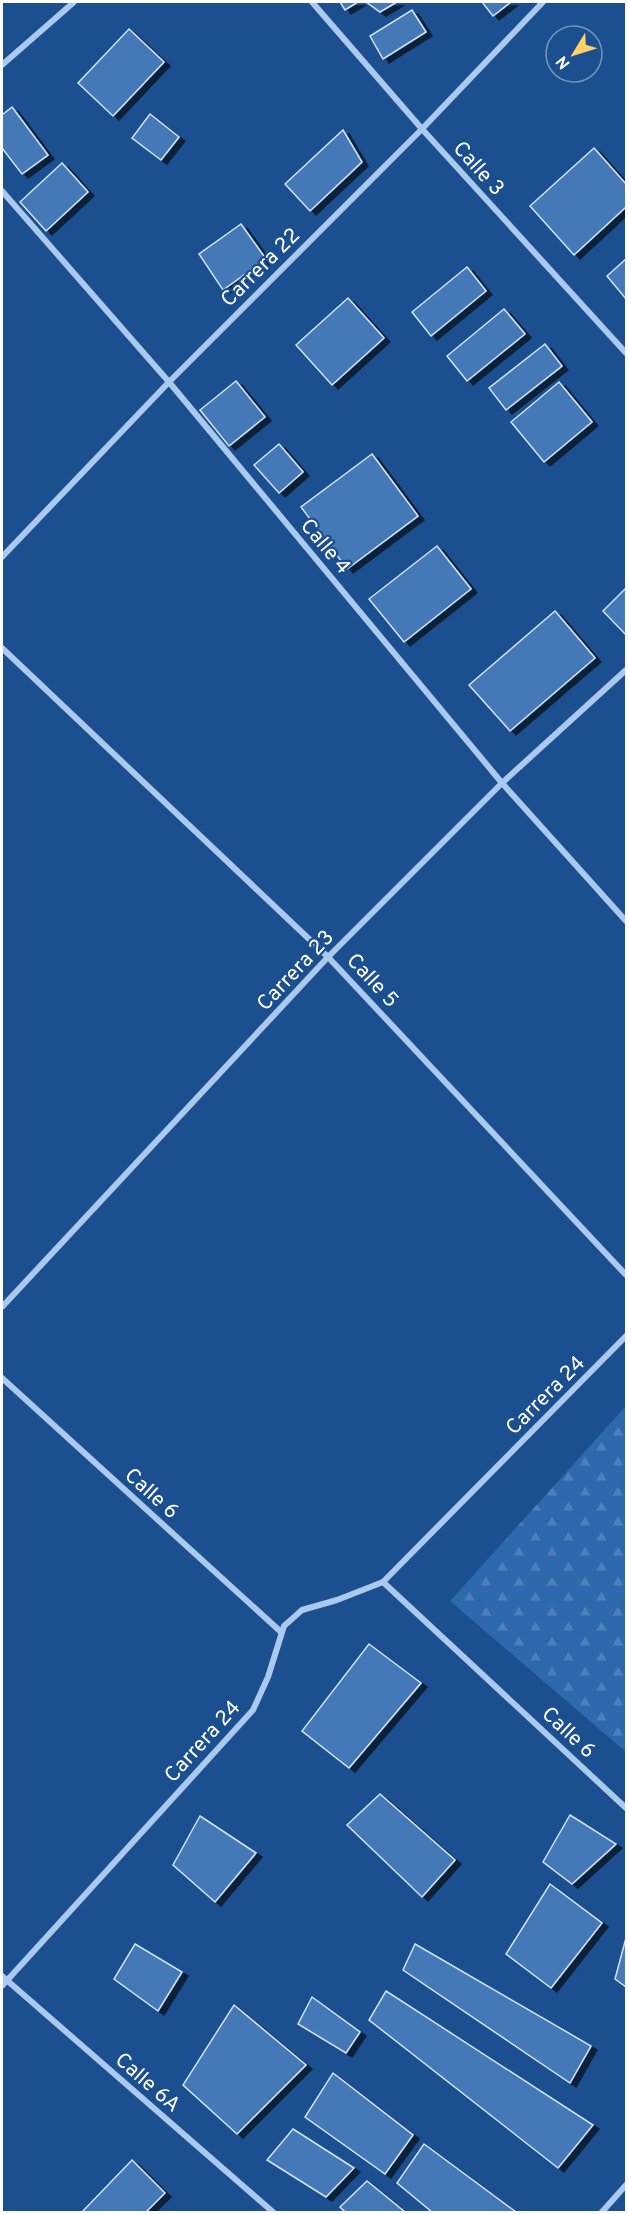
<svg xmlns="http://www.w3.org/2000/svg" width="628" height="2214" font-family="Overpass,sans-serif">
<defs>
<pattern id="forest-firs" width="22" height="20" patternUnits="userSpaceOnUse" patternTransform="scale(1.5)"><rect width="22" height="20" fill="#2e69ad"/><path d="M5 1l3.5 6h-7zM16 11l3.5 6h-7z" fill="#4d80b9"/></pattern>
<filter id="shadow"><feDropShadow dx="6" dy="4" stdDeviation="0" flood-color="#0009"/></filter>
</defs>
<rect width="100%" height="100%" fill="#1b4f8f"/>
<!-- forest -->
<polygon fill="url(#forest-firs)" points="626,1406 626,1752 450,1601"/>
<!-- building -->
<g fill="#4478b7" stroke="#cfe3fa" stroke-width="1.5" filter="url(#shadow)">
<polygon points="340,2 358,2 345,10"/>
<polygon points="366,2 397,2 380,12"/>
<polygon points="482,2 511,2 493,16"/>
<polygon points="412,10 426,32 383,59 370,36"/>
<polygon points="129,29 164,62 113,116 78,83"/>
<polygon points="12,107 48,155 22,174 2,148 2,115"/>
<polygon points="150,114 179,137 161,160 132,138"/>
<polygon points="343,130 362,162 310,211 285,184"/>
<polygon points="594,148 626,184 626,207 574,255 530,206"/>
<polygon points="62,163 88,192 46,231 20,202"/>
<polygon points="241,224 266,259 223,290 199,254"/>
<polygon points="626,259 626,299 607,276"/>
<polygon points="467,267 486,291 431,336 412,312"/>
<polygon points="348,298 384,338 332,385 296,345"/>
<polygon points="504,309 525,334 467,381 447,356"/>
<polygon points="545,344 562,366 506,410 489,388"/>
<polygon points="236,381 265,417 229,446 200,410"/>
<polygon points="559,382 592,422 544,462 511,422"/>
<polygon points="279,444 303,472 279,493 254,465"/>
<polygon points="372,454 418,516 347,569 301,507"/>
<polygon points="437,546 471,589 404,642 369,599"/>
<polygon points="626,588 626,635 603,611"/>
<polygon points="555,611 595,658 510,731 469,685"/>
<polygon points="369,1644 421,1683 349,1768 302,1731"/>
<polygon points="380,1794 455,1860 422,1897 347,1825"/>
<polygon points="570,1815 616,1844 572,1884 543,1862"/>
<polygon points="200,1816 256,1853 215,1902 173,1865"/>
<polygon points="550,1884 602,1923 551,1988 506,1954"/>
<polygon points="626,1938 626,1987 615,1979"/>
<polygon points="135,1944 182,1972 158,2011 114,1979"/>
<polygon points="415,1944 591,2046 570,2083 403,1970"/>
<polygon points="386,1991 593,2125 558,2168 369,2020"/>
<polygon points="312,1997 360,2032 346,2053 298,2024"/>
<polygon points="234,2005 306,2065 237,2134 183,2085"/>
<polygon points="333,2073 413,2135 385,2174 305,2117"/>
<polygon points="293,2129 354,2168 326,2197 267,2160"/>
<polygon points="424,2144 516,2212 432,2212 397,2183"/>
<polygon points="132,2160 165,2193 146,2212 82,2212"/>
<polygon points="367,2181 405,2212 345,2212 340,2207"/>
</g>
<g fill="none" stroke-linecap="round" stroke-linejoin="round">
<!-- street -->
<g stroke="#a9c9ee" stroke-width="6">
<polyline points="312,2 422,129 626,353"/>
<polyline points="2,65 74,2"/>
<polyline points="2,191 169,382 502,783 626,921"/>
<polyline points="2,557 169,382 422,129 543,2"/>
<polyline points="2,648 328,957 626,1275"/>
<polyline points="2,1307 328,957 502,783 626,670"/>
<polyline points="2,1378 281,1632"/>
<polyline points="383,1582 626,1808"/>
<polyline points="2,1976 273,2212"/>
<polyline points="2,1986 253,1710 268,1677 284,1626 302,1610 337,1600 383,1582 626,1336"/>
<polyline points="602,2212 626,2185"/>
</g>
</g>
<g text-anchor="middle" stroke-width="4.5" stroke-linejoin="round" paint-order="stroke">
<!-- street labels -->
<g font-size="21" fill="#fff" stroke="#1b4f8f">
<text transform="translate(479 168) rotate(48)" y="7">Calle 3</text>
<text transform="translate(260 267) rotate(-45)" y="7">Carrera 22</text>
<text transform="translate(326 546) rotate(50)" y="7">Calle 4</text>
<text transform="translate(295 970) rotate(-47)" y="7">Carrera 23</text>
<text transform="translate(373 980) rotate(47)" y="7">Calle 5</text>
<text transform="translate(545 1395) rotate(-45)" y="7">Carrera 24</text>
<text transform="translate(152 1493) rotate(42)" y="7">Calle 6</text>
<text transform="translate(569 1732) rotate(43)" y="7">Calle 6</text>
<text transform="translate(202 1741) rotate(-48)" y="7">Carrera 24</text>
<text transform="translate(148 2082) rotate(41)" y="7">Calle 6A</text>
</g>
</g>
<!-- border -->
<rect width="628" height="2214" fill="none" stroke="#ffffff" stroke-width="6"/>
<!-- north arrow -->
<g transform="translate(574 54) rotate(232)"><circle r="28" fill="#1b4f8f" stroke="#7695bc" stroke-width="1.5"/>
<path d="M0-4.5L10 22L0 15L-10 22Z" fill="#ffd166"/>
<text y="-9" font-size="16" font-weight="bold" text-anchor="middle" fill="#ffffff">N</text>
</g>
</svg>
